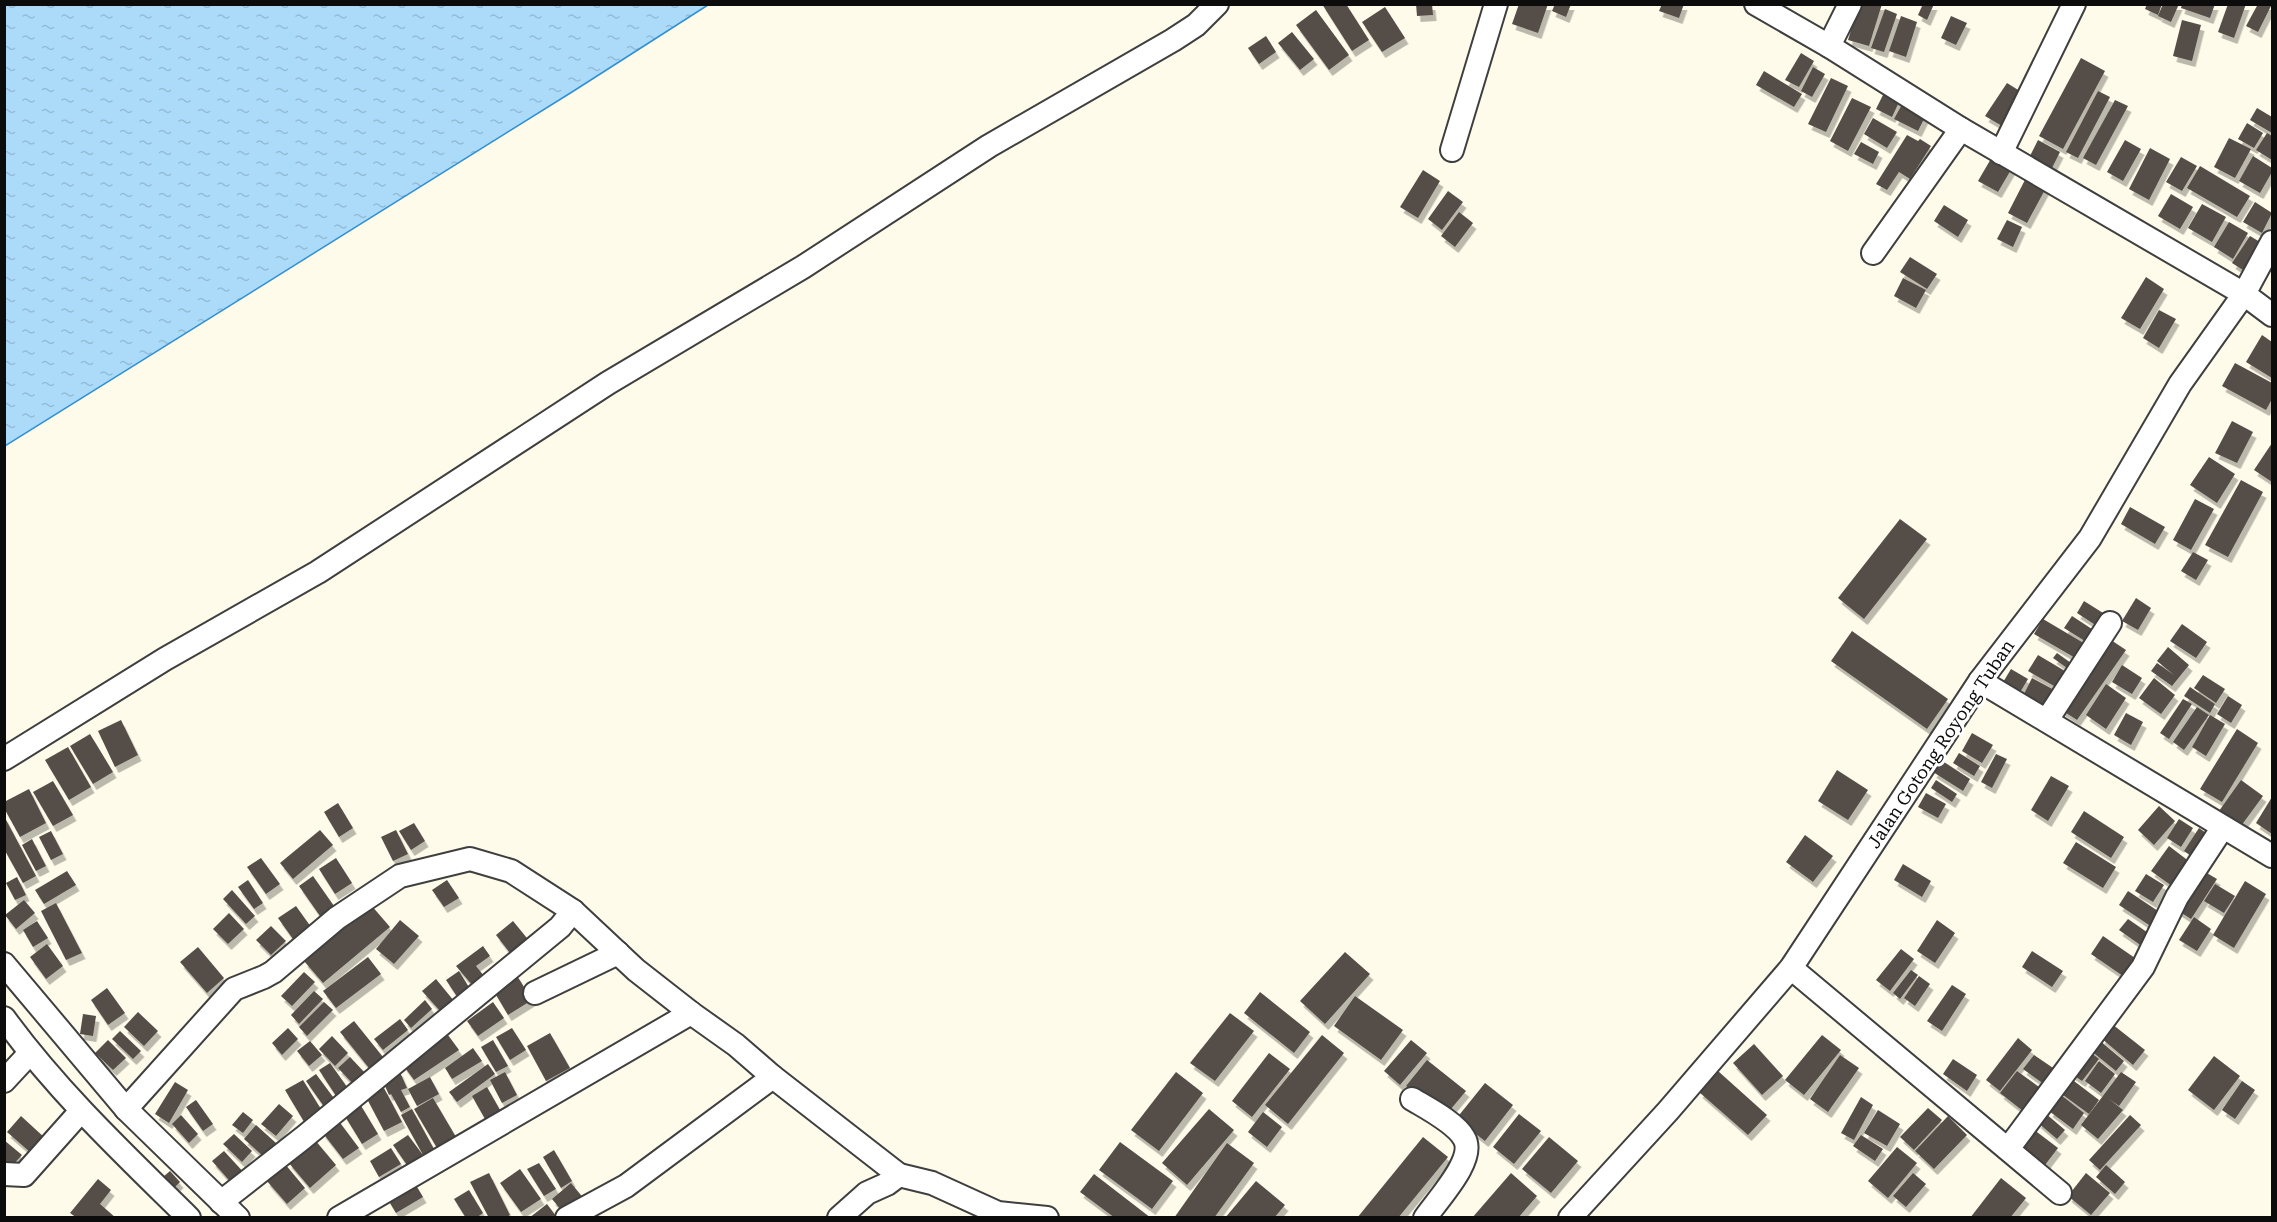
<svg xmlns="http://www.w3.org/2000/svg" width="2277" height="1222" font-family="'Roboto Serif',serif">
<defs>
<pattern id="water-ripples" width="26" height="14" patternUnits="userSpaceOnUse" patternTransform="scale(1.5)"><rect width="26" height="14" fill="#acdbfa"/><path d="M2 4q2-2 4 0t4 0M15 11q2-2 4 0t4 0" fill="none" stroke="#93bbd5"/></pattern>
<filter id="shadow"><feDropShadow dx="3.5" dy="6" stdDeviation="0" flood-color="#0004"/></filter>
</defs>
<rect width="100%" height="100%" fill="#fffbea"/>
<!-- water -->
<polygon fill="url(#water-ripples)" stroke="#2e90d5" stroke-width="1.5" points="5,4 708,4 708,5 572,92 5,446"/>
<!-- building -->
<g fill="#554d47" filter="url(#shadow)">
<polygon points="1322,4 1346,4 1369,40 1352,51"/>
<polygon points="1416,4 1432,4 1433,15 1417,16"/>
<polygon points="1519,4 1548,4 1538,33 1512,24"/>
<polygon points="1555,4 1571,4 1566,17 1552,11"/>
<polygon points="1662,4 1684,4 1679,18 1659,11"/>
<polygon points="1859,4 1882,4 1869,46 1848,40"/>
<polygon points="1923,4 1934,4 1927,20 1918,15"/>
<polygon points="2147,4 2162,4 2158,15 2145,9"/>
<polygon points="2163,4 2179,4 2171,22 2158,16"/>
<polygon points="2182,4 2215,4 2210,18 2181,8"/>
<polygon points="2228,4 2246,4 2234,38 2218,32"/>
<polygon points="2258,4 2272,4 2258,32 2246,26"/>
<polygon points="1385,7 1405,38 1382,52 1362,22"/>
<polygon points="1885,9 1897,14 1884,52 1871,48"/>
<polygon points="1316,10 1349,55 1329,70 1296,25"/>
<polygon points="1901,16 1917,22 1906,57 1889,51"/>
<polygon points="1951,16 1967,23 1956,45 1941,38"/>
<polygon points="2182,20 2201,25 2192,61 2173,56"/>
<polygon points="1292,32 1314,59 1300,70 1278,43"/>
<polygon points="1266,36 1276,52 1259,64 1248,48"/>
<polygon points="1801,53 1814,61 1799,87 1785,80"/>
<polygon points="2081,58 2105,71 2063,149 2039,136"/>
<polygon points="1813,67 1825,74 1812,97 1801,91"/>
<polygon points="1764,71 1802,94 1794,107 1756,85"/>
<polygon points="1831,78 1848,86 1826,132 1808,124"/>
<polygon points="2007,83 2023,93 2002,126 1985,116"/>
<polygon points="2098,91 2110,97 2078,158 2066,152"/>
<polygon points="1884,93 1900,100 1892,117 1876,109"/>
<polygon points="1852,98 1871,107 1848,151 1830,141"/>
<polygon points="1905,99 1928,111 1918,131 1894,119"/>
<polygon points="2115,100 2128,106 2096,165 2083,158"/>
<polygon points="2257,108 2272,117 2272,133 2250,120"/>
<polygon points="1873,118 1897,132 1887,148 1864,134"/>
<polygon points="2247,123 2263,133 2254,148 2238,139"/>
<polygon points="2267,133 2272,136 2272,160 2256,150"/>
<polygon points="1907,135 1918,141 1920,139 1931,146 1910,179 1899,172 1887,190 1876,184"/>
<polygon points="2229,138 2251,149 2235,178 2214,167"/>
<polygon points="2038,140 2060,152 2052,168 2030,156"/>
<polygon points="2125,140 2141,149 2123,181 2107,172"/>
<polygon points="1861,142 1879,152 1873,164 1854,154"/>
<polygon points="2150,148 2170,159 2149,200 2129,189"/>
<polygon points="2253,156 2272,168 2272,172 2260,193 2239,181"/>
<polygon points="1992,157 2012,168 1998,192 1978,181"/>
<polygon points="2181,157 2197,166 2182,191 2166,182"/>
<polygon points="2200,166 2250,196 2237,217 2187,188"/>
<polygon points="1423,170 1440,181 1418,218 1400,207"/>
<polygon points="2027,176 2047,186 2027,223 2008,213"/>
<polygon points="1448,191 1463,202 1442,230 1428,219"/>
<polygon points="2171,194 2193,207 2180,229 2158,216"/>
<polygon points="2255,202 2272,213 2262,233 2243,222"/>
<polygon points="2202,204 2226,217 2212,242 2188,228"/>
<polygon points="1944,205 1968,220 1958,237 1934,221"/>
<polygon points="1459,212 1473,223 1455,247 1441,236"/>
<polygon points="2007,220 2022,227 2013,247 1997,239"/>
<polygon points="2229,222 2248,233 2233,259 2214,247"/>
<polygon points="2250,236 2260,242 2243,270 2232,263"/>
<polygon points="1910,257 1937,274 1927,289 1900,272"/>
<polygon points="2146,277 2164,289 2140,329 2121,318"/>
<polygon points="1903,278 1926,290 1916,308 1894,296"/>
<polygon points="2159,310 2176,319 2159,348 2143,338"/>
<polygon points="2262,335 2272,342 2272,378 2246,362"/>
<polygon points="2235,363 2272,383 2272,399 2266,410 2222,386"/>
<polygon points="2232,421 2253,432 2237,463 2215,453"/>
<polygon points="2272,443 2272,482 2254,470"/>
<polygon points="2209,457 2235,474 2217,503 2190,485"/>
<polygon points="2241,480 2263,492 2228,557 2205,545"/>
<polygon points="2195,499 2214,509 2191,550 2173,540"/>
<polygon points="2130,507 2165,527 2155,544 2121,524"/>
<polygon points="1900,519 1927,539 1864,619 1838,598"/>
<polygon points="2193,552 2208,560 2196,580 2181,571"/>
<polygon points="2136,598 2151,608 2138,630 2122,621"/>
<polygon points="2084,601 2111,618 2103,630 2077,613"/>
<polygon points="2072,616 2101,635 2093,646 2064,628"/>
<polygon points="2043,619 2092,648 2084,663 2034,634"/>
<polygon points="2182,624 2207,642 2196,658 2170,641"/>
<polygon points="1852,631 1948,699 1927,729 1831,661"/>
<polygon points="2108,638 2126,650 2077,720 2060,709"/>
<polygon points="2168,647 2189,665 2172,686 2151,671 2157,663 2174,675 2157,661"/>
<polygon points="2057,653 2078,668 2074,673 2053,658"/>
<polygon points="2038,655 2070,674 2061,690 2028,671"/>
<polygon points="2122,665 2142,678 2132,694 2112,682"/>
<polygon points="2011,669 2028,679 2019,694 2002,684"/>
<polygon points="2203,675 2225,689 2216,703 2194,688"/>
<polygon points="2032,678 2058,692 2050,708 2024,694"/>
<polygon points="2154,678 2175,695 2161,714 2139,698"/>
<polygon points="2106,684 2126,698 2106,729 2086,715"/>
<polygon points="2190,687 2215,704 2210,713 2184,696"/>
<polygon points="2228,696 2242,705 2231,723 2217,714"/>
<polygon points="2183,699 2192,704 2169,739 2160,733"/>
<polygon points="2197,707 2209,715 2184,750 2173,742"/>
<polygon points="2126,713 2143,722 2131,745 2114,735"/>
<polygon points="2210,715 2225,724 2206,756 2192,747"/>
<polygon points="121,720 138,755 115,767 98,731"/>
<polygon points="2237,729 2258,743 2222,802 2200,789"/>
<polygon points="1972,733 1993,745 1982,763 1962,751"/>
<polygon points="90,734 113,772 93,784 70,746"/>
<polygon points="68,747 91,787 69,800 45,760"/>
<polygon points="1959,753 1980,766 1974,776 1953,763"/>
<polygon points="1996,754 2007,759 1992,788 1981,782"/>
<polygon points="1941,760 1970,779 1963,791 1933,772"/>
<polygon points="1837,770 1868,790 1848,820 1818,801"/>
<polygon points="2051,776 2069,786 2048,821 2031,810"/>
<polygon points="1936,780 1957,794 1952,802 1931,788"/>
<polygon points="2241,780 2263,796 2241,826 2219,811"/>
<polygon points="53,781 73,815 53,826 33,792"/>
<polygon points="29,789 46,823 20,837 4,808 4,802"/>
<polygon points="1926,793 1946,804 1938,818 1918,807"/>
<polygon points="2272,797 2272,834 2256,823"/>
<polygon points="338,803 353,828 339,837 324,812"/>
<polygon points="2159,806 2175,821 2154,845 2138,830"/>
<polygon points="2084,811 2124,837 2111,858 2071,832"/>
<polygon points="4,816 36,876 23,883 4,849"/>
<polygon points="2179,819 2193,828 2181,847 2167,838"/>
<polygon points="414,823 425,841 411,850 399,831"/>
<polygon points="2199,828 2213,838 2198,861 2184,851"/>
<polygon points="320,830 333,845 293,879 280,863"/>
<polygon points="396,830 408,854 393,861 381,837"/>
<polygon points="51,831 63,854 51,860 39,837"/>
<polygon points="1805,835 1833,856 1813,882 1786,862"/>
<polygon points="32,839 46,866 36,871 22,845"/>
<polygon points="2076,842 2116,867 2103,888 2063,863"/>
<polygon points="2169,846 2190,862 2172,886 2151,871"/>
<polygon points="261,858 280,884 266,894 247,867"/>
<polygon points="336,858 352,883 335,894 319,869"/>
<polygon points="1903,864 1931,881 1922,897 1894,880"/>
<polygon points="2200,869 2217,879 2191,919 2174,908"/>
<polygon points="67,871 76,885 44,904 35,890"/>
<polygon points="2146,874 2164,885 2153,902 2135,891"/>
<polygon points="313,876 334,906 320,916 299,886"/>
<polygon points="17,877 26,895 15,900 6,883"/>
<polygon points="248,880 263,903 254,909 238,887"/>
<polygon points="447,880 459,898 444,907 432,890"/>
<polygon points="2245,881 2266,894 2234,948 2213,935"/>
<polygon points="2215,884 2235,896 2224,913 2204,901"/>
<polygon points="232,890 255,916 246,924 223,899"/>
<polygon points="2128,891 2167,917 2158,931 2119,905"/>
<polygon points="24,900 35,913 16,929 5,915"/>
<polygon points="56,903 82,953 66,960 41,911"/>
<polygon points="371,905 390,927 323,983 304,961"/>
<polygon points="296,906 311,927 293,939 278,918"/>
<polygon points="229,913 244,929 228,944 213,929"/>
<polygon points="2194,917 2211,929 2197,951 2179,940"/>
<polygon points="2128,919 2154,937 2146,949 2119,930"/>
<polygon points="400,920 419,936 394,964 376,949"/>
<polygon points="1937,920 1955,933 1935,963 1917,951"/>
<polygon points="37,921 48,938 33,947 23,930"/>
<polygon points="513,921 531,943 514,958 496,935"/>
<polygon points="271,926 286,941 271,955 256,940"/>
<polygon points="2103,936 2135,958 2123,976 2091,954"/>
<polygon points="47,944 63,966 46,979 30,957"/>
<polygon points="483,946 490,956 476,966 484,976 473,986 456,966"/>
<polygon points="198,947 224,978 207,993 180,962"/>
<polygon points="1901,949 1914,959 1890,991 1876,980"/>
<polygon points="2032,951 2063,971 2052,987 2022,967"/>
<polygon points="1345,952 1370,974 1325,1024 1300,1001"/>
<polygon points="368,957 381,974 336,1008 323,991"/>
<polygon points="1911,970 1918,975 1900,999 1893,993"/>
<polygon points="459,971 470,989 458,998 446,980"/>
<polygon points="304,972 315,982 292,1006 281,996"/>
<polygon points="516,974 532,1000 508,1015 492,988"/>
<polygon points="1919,976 1930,984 1915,1006 1904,998"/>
<polygon points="436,979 454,1001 441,1012 422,991"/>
<polygon points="1952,985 1966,994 1942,1031 1927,1021"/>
<polygon points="107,988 125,1013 108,1025 91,1000"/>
<polygon points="314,991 323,999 299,1024 291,1015"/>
<polygon points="1260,992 1310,1032 1294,1053 1244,1013"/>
<polygon points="1355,996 1403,1030 1381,1060 1334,1026"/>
<polygon points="425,1000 432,1009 411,1028 404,1020"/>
<polygon points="324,1002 333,1010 307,1036 299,1027"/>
<polygon points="493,1002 504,1018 478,1036 467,1021"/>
<polygon points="138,1012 158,1031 144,1046 124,1027"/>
<polygon points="1230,1013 1254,1031 1215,1081 1190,1063"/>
<polygon points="83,1014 96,1016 93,1036 80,1034"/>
<polygon points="400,1019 408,1030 383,1050 374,1039"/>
<polygon points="354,1021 387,1062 373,1073 340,1032"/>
<polygon points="2112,1024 2145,1050 2133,1065 2101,1038"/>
<polygon points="288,1028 298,1039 282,1055 272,1043"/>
<polygon points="512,1028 526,1050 510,1060 496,1037"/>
<polygon points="120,1031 141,1051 133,1059 112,1039"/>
<polygon points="550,1033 570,1068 546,1081 527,1046"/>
<polygon points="448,1035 459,1050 414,1080 403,1065"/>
<polygon points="1322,1035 1344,1053 1288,1124 1265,1105"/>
<polygon points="1822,1035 1841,1050 1804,1095 1785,1080"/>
<polygon points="332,1036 348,1053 335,1066 319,1049"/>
<polygon points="2018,1038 2032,1050 2000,1091 1986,1080"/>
<polygon points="108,1040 126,1058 113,1070 95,1053"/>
<polygon points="493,1040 508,1066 496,1072 481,1047"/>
<polygon points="1411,1040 1427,1053 1400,1085 1384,1071"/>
<polygon points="2099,1040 2124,1061 2116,1071 2090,1050"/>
<polygon points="310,1041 322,1055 309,1066 297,1051"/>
<polygon points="1754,1044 1783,1076 1762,1095 1733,1063"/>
<polygon points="473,1048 482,1061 452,1079 445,1068"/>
<polygon points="2089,1051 2099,1059 2082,1081 2072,1074"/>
<polygon points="1269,1053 1290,1069 1252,1117 1232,1101"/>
<polygon points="1840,1055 1859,1068 1828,1112 1810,1099"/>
<polygon points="2034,1055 2059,1072 2048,1087 2023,1069"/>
<polygon points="2214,1056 2240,1076 2214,1110 2188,1090"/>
<polygon points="350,1057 367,1075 355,1086 338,1068"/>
<polygon points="1953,1059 1977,1075 1967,1091 1943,1074"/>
<polygon points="1427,1060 1466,1091 1445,1116 1406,1086"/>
<polygon points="2099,1061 2115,1074 2101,1093 2085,1081"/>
<polygon points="330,1063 350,1091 338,1099 319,1070"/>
<polygon points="488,1064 495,1074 457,1102 449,1092"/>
<polygon points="399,1070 407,1088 401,1090 410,1107 401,1112 391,1094 389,1095 381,1077"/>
<polygon points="1718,1071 1767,1115 1748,1135 1699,1092"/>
<polygon points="2017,1071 2046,1092 2028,1115 2000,1093"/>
<polygon points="505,1072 517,1095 502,1103 490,1080"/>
<polygon points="1176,1072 1203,1093 1159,1151 1131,1130"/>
<polygon points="2121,1072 2136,1082 2119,1106 2109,1099 2123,1110 2098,1139 2081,1125"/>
<polygon points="316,1074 336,1101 325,1108 306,1081"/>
<polygon points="430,1077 439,1094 417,1106 408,1089"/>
<polygon points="2070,1078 2099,1100 2089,1114 2059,1092"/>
<polygon points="303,1080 324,1114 306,1125 285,1090"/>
<polygon points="2242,1081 2255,1090 2235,1119 2222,1110"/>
<polygon points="175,1082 188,1090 169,1123 155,1114"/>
<polygon points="1485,1083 1513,1105 1485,1141 1456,1119"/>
<polygon points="487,1087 500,1110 485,1119 472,1096"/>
<polygon points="384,1088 402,1122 384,1131 366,1097"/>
<polygon points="2061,1095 2084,1113 2073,1129 2049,1111"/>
<polygon points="1861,1097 1873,1105 1854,1140 1841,1133"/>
<polygon points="433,1098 456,1137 437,1148 414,1109"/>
<polygon points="196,1100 213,1124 203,1131 186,1107"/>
<polygon points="279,1104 293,1116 276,1136 261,1124"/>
<polygon points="360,1104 378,1134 362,1144 343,1113"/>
<polygon points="1928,1108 1942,1120 1914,1150 1900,1137"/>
<polygon points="412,1109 434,1149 423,1155 401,1115"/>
<polygon points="1209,1109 1234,1130 1187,1185 1162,1163"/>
<polygon points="1878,1110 1900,1124 1887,1146 1864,1133"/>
<polygon points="243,1112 253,1120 243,1133 232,1125"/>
<polygon points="1263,1112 1282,1127 1267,1147 1248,1132"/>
<polygon points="2045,1113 2065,1130 2057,1139 2037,1122"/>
<polygon points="1519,1114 1541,1131 1514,1164 1493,1147"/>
<polygon points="181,1115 198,1134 189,1143 172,1124"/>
<polygon points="2130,1115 2141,1125 2100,1170 2089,1160"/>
<polygon points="21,1116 45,1138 31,1153 7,1132"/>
<polygon points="1948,1116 1967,1135 1934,1169 1915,1151"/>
<polygon points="338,1120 359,1148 343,1159 322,1132"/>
<polygon points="256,1125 276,1143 264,1157 244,1139"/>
<polygon points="2033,1129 2058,1148 2045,1165 2020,1146"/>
<polygon points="234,1134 252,1151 242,1162 223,1144"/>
<polygon points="408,1135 423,1155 407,1165 393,1145"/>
<polygon points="1861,1135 1883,1149 1875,1161 1853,1146"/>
<polygon points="1423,1137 1448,1157 1398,1218 1357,1218"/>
<polygon points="1549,1137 1578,1161 1551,1193 1522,1169"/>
<polygon points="4,1140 22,1155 11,1167 4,1161"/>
<polygon points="315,1140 336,1165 310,1188 288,1162"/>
<polygon points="1120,1142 1173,1181 1152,1209 1099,1170"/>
<polygon points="1227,1143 1254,1163 1214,1218 1174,1218"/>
<polygon points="1897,1147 1917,1163 1888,1198 1868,1181"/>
<polygon points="391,1148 401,1164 379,1177 370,1161"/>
<polygon points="554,1150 572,1181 561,1188 543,1157"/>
<polygon points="224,1151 247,1176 235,1187 212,1161"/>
<polygon points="539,1163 556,1189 544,1196 527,1169"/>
<polygon points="285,1164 305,1188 287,1204 266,1180"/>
<polygon points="2106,1165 2125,1182 2115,1194 2096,1177"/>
<polygon points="520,1169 541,1199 521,1212 500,1183"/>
<polygon points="170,1171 180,1182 174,1188 163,1177"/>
<polygon points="489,1173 510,1215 505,1218 489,1218 470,1182"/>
<polygon points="1511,1173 1537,1196 1518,1218 1472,1218"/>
<polygon points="1913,1173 1926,1184 1906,1207 1893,1196"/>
<polygon points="2086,1173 2110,1193 2091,1215 2068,1196"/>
<polygon points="1094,1174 1151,1218 1115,1218 1080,1192"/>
<polygon points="411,1177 423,1197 396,1213 384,1193"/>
<polygon points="2001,1178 2026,1198 2010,1218 1970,1218"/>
<polygon points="98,1179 111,1190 100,1204 116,1218 77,1218 70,1213"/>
<polygon points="1256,1181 1285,1205 1274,1218 1225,1218"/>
<polygon points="571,1183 585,1200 566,1216 552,1199"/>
<polygon points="469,1190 483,1213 476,1218 466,1218 454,1199"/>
<polygon points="547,1204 556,1216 553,1218 529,1218"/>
</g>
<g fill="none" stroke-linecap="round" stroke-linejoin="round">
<!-- minor casing -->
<g stroke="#3f3f3f" stroke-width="26">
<g id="minor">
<polyline points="1756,4 1829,46 1961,129 2244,294 2272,315"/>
<polyline points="1829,46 1850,4"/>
<polyline points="1452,150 1496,4"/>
<polyline points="2001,153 2074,4"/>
<polyline points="1873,253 1961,129"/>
<polyline points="1980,681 2272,856"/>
<polyline points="2047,720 2110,623"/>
<polyline points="4,759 165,659 318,572 608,383 803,267 989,146 1173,40 1196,25 1217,4"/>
<polyline points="4,964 126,1109 238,1218"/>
<polyline points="1791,968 2060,1193"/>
<polyline points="535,993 618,953"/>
<path d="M 4,1018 C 58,1092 124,1154 189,1218"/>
<polyline points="4,1081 30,1053"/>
<path d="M 1412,1099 C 1427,1108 1456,1123 1464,1138 C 1477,1159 1437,1200 1425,1218"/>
<polyline points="126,1109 234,989 264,977 273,972 337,918 400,876 470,859 511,871 573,911"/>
<polyline points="2008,1149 2143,967 2177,897 2223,827"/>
<polyline points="4,1174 24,1175 81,1111"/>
<polyline points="221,1202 303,1138 560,927 573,911 636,970 691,1013 736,1045 773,1077 899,1175"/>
<polyline points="339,1218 691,1013"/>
<polyline points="567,1218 626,1186 773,1077"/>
<polyline points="839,1218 867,1193 887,1184 899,1175 932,1183 998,1213 1047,1218"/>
<polyline points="1570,1218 1668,1111 1791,968 1980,681 2090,538 2180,384 2244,294 2272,242"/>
</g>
</g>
<!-- minor -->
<use href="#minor" stroke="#fff" stroke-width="22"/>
</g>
<g text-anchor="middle" stroke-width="6" stroke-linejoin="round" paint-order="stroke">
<!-- street labels -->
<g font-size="18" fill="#0c0c0c" stroke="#fff">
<text transform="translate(1941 744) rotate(-56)" y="6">Jalan Gotong Royong Tuban</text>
</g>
</g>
<!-- border -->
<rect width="2277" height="1222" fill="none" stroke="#0c0c0c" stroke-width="12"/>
</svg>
